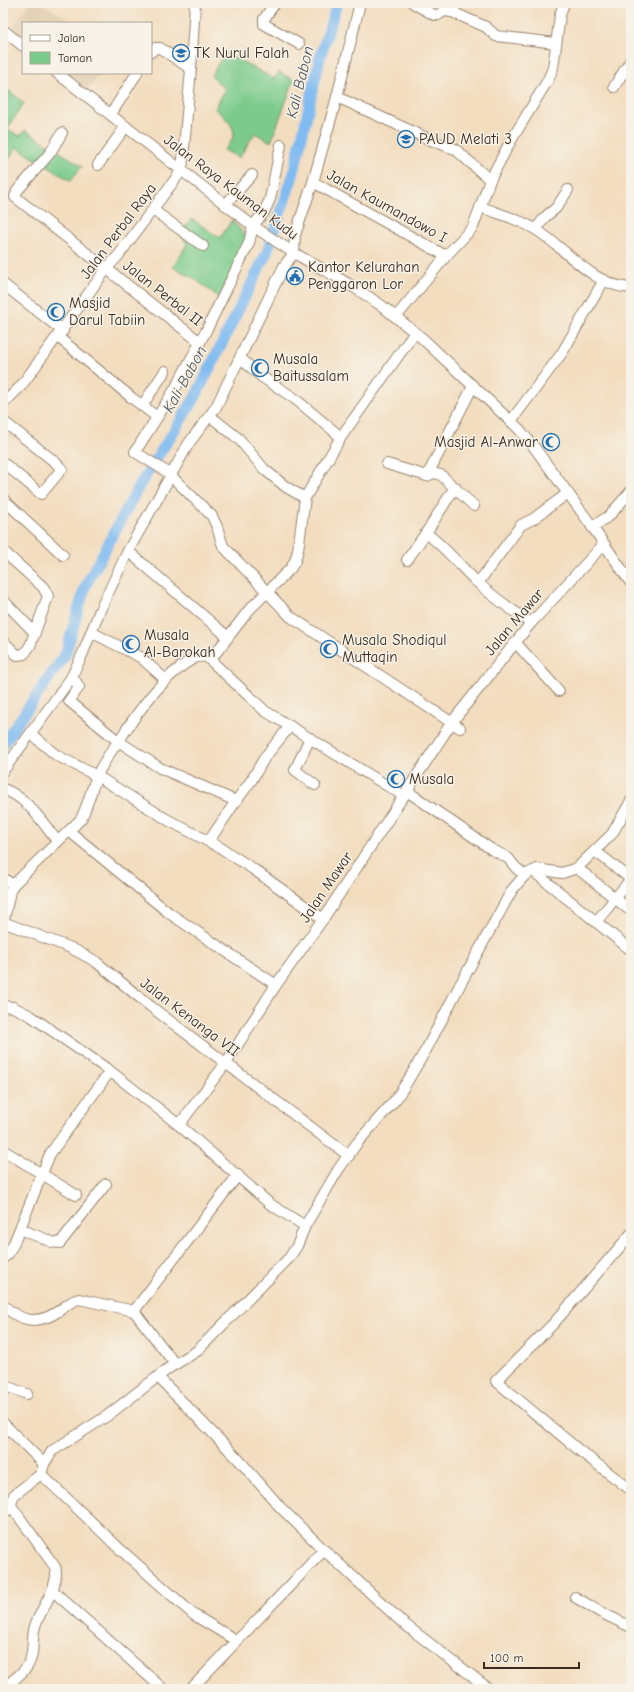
<svg xmlns="http://www.w3.org/2000/svg" width="634" height="1692" font-family="'Comic Neue',sans-serif">
<rect width="100%" height="100%" fill="#f7f3e8"/>
<filter id="ink" filterUnits="userSpaceOnUse"><feTurbulence type="fractalNoise" baseFrequency=".025" numOctaves="2"/><feDisplacementMap in="SourceGraphic" scale="8" xChannelSelector="R" yChannelSelector="G"/><feConvolveMatrix kernelMatrix="1 2 1 2 8 2 1 2 1" color-interpolation-filters="sRGB"/></filter>
<filter id="wash" filterUnits="userSpaceOnUse"><feTurbulence type="fractalNoise" baseFrequency=".012" numOctaves="4" result="noise"/><feDisplacementMap in="SourceGraphic" scale="16" xChannelSelector="R" yChannelSelector="G"/><feGaussianBlur stdDeviation="0.9" result="paint"/><feColorMatrix in="noise" values="0 0 0 0 0 0 0 0 0 0 0 0 0 0 0 0 0 1.4 0 .05"/><feComposite in="paint" operator="in"/></filter>
<g filter="url(#wash)">
<rect width="100%" height="100%" fill="#f3ddbf"/>
<!-- built -->
<g fill="#e1ceb1">
<polygon points="29,3 41,3 74,23 23,23 23,41 10,32"/>
<polygon points="67,73 100,73 89,89"/>
</g>
<!-- green -->
<g fill="#7bcb8c" stroke="#5b7a55">
<path d="M 225,52 L 274,79 L 279,72 L 294,80 L 271,142 L 255,133 L 239,158 L 224,150 C 227,146 232,141 233,137 C 237,126 222,115 215,109 L 225,89 L 211,76 Z"/>
<polygon points="3,86 24,103 7,129 20,136 25,130 82,166 71,181 16,147 3,169"/>
<polygon points="192,219 220,238 232,220 245,235 250,246 224,302 195,279 173,267 187,244 180,233"/>
</g>
<g fill="none" stroke-linecap="round" stroke-linejoin="round">
<!-- river -->
<polyline stroke="#80bbf2" stroke-width="11" points="3,744 65,655 85,587 139,486 195,398 267,252 293,176 320,58 337,3"/>
</g>
</g>
<g filter="url(#ink)">
<g fill="none" stroke-linecap="round" stroke-linejoin="round">
<!-- minor casing -->
<g stroke="#97846e" stroke-width="12">
<g id="minor">
<polyline points="275,3 264,19 264,24 299,44"/>
<polyline points="413,3 434,15 438,15 444,11 452,12 486,27 496,36 556,43"/>
<polyline points="628,3 631,5"/>
<polyline points="452,12 457,3"/>
<polyline points="3,30 23,46"/>
<polyline points="151,52 155,48 160,48 191,69"/>
<polyline points="57,73 253,226 294,253 354,287 382,306 422,338 519,429 534,447 589,522 631,583"/>
<polyline points="614,87 631,60"/>
<polyline points="337,97 433,141 455,149 490,180"/>
<polyline points="111,114 137,73"/>
<polyline points="62,133 50,153 17,191 15,197 200,342"/>
<polyline points="281,145 270,199 264,212 253,226 249,243 207,329 175,389 135,452 167,472 212,516 217,527 223,546 291,617 460,728"/>
<polyline points="98,165 126,126"/>
<polyline points="313,182 446,256"/>
<polyline points="225,205 252,175"/>
<path d="M 481,207 C 499,214 519,219 535,229 C 566,248 592,286 631,288"/>
<polyline points="153,210 203,246"/>
<polyline points="536,229 545,217 556,208 568,190"/>
<polyline points="3,284 63,331"/>
<polyline points="396,317 446,256 473,227 490,180 509,144 548,80 553,68 560,15 564,3"/>
<polyline points="58,337 132,398 157,417"/>
<polyline points="240,358 262,377 294,398 341,437"/>
<polyline points="3,404 21,386 107,268 118,256 182,170 191,69 195,3"/>
<polyline points="142,406 165,371"/>
<polyline points="210,416 239,439 264,469 286,487 305,498"/>
<polyline points="3,421 55,462 62,469 41,494 6,465"/>
<polyline points="511,421 562,353 604,280"/>
<polyline points="387,464 427,476 433,473 441,475 474,506"/>
<polyline points="427,476 473,386"/>
<path d="M 455,487 L 426,533 C 445,547 460,566 477,582 C 494,598 512,610 531,623"/>
<polyline points="3,499 63,555"/>
<polyline points="592,527 609,516 631,491"/>
<polyline points="3,551 43,587 48,596 30,646 24,654 17,655 3,641"/>
<polyline points="128,551 228,637"/>
<polyline points="407,560 426,533"/>
<polyline points="478,583 521,525 533,519 568,493"/>
<polyline points="3,600 35,633"/>
<polyline points="91,632 140,657 166,680"/>
<polyline points="515,642 559,691"/>
<polyline points="207,657 265,711 404,796"/>
<polyline points="71,678 76,682 79,687 69,701 118,741 160,768 236,801 251,781 265,757 290,726"/>
<polyline points="31,734 56,755 97,776 168,820 221,848 253,869 323,919"/>
<polyline points="310,738 295,770 315,785"/>
<polyline points="3,771 71,678 83,653 100,610 128,551 189,443 216,407 284,266 294,253 295,235 313,182 337,97 360,3"/>
<path d="M 3,789 C 27,797 42,822 57,841"/>
<polyline points="407,791 491,849 508,858 516,868 525,875"/>
<polyline points="69,831 169,913 276,985"/>
<polyline points="209,841 236,801"/>
<polyline points="595,851 631,879"/>
<polyline points="577,868 631,911"/>
<polyline points="533,871 631,950"/>
<polyline points="3,878 13,885"/>
<polyline points="3,922 71,948 95,961 150,1006 349,1156"/>
<polyline points="596,922 631,879"/>
<path d="M 3,924 L 10,891 L 13,885 L 81,819 C 88,805 91,790 97,776 C 103,762 111,751 120,739 C 139,710 163,676 194,658 C 201,655 208,658 215,654 L 249,610 L 291,568 L 295,561 L 298,550 L 305,498 L 341,437 L 415,332"/>
<polyline points="3,1006 13,1007 31,1016 110,1071 179,1125 270,1204 305,1226"/>
<polyline points="179,1125 226,1063 276,985 323,919 452,722 531,623 604,544"/>
<polyline points="3,1150 76,1195"/>
<polyline points="20,1229 52,1242 60,1243 106,1184"/>
<polyline points="631,1234 554,1323 496,1381 580,1451 631,1490"/>
<polyline points="3,1258 8,1254 14,1243 50,1154 110,1071"/>
<path d="M 3,1305 C 22,1323 39,1325 60,1310 C 66,1306 72,1300 79,1299 L 134,1311"/>
<polyline points="175,1364 134,1311 238,1175"/>
<polyline points="158,1377 239,1460 281,1508 324,1550 403,1623 489,1689"/>
<polyline points="3,1385 27,1394"/>
<polyline points="3,1423 44,1464"/>
<polyline points="41,1474 121,1550 194,1615 237,1641"/>
<polyline points="3,1513 12,1507"/>
<polyline points="52,1590 163,1689"/>
<polyline points="575,1597 600,1612 631,1627"/>
<path d="M 3,1688 C 11,1682 23,1674 28,1665 C 35,1654 31,1639 35,1626 C 40,1610 61,1584 55,1567 L 12,1507 L 11,1503 L 14,1495 L 41,1474 L 44,1464 L 52,1451 L 107,1416 L 169,1368 L 197,1351 L 289,1258 L 297,1246 L 305,1226 L 338,1170 L 357,1143 L 396,1099 L 407,1082 L 427,1048 L 461,983 L 512,890 L 525,875 L 537,869 L 562,873 L 577,868 L 612,834 L 631,801"/>
<polyline points="191,1689 324,1550"/>
</g>
</g>
<!-- minor -->
<use href="#minor" stroke="#fff" stroke-width="10"/>
</g>
</g>
<!-- icons -->
<defs>
<g id="school-ring" transform="scale(0.9)"><circle r="9.5" fill="#f7f3e8" stroke="#1f6fb2" stroke-width="1.5"/><path d="M0-5L7-2L0 1L-7-2ZM-4 1L0 2.5L4 1V4Q0 6-4 4Z" fill="#1f6fb2"/></g>
<g id="civic-ring" transform="scale(0.9)"><circle r="9.5" fill="#f7f3e8" stroke="#1f6fb2" stroke-width="1.5"/><path d="M-.6-6.5H3V-4.5H.6V-3L4-1V1h2V6H-6V1h2V-1L-.6-3ZM-1.2 2.5V6h2.4V2.5Z" fill="#1f6fb2"/></g>
<g id="mosque-ring" transform="scale(0.9)"><circle r="9.5" fill="#f7f3e8" stroke="#1f6fb2" stroke-width="1.5"/><path d="M3.5-4.9A6 6 0 1 0 3.5 4.9A5 5 0 1 1 3.5-4.9Z" fill="#1f6fb2"/></g>
</defs>
<g fill-rule="evenodd">
<use href="#school-ring" x="181" y="53"/>
<use href="#school-ring" x="406" y="139"/>
<use href="#civic-ring" x="295" y="276"/>
<use href="#mosque-ring" x="56" y="312"/>
<use href="#mosque-ring" x="260" y="368"/>
<use href="#mosque-ring" x="551" y="442"/>
<use href="#mosque-ring" x="131" y="644"/>
<use href="#mosque-ring" x="329" y="649"/>
<use href="#mosque-ring" x="396" y="779"/>
</g>
<g text-anchor="middle" stroke-width="3" stroke-linejoin="round" paint-order="stroke">
<!-- poi labels -->
<g font-size="15" fill="#3b2a1e" stroke="#f7f3e8" text-anchor="start">
<text x="194" y="58">TK Nurul Falah</text>
<text x="419" y="144">PAUD Melati 3</text>
<text x="308" y="272">Kantor Kelurahan<tspan x="308" dy="17">Penggaron Lor</tspan></text>
<text x="69" y="308">Masjid<tspan x="69" dy="17">Darul Tabiin</tspan></text>
<text x="273" y="364">Musala<tspan x="273" dy="17">Baitussalam</tspan></text>
<text x="538" y="447" text-anchor="end">Masjid Al-Anwar</text>
<text x="144" y="640">Musala<tspan x="144" dy="17">Al-Barokah</tspan></text>
<text x="342" y="645">Musala Shodiqul<tspan x="342" dy="17">Muttaqin</tspan></text>
<text x="409" y="784">Musala</text>
</g>
<!-- street labels -->
<g font-size="15" fill="#3b2a1e" stroke="#f7f3e8">
<text transform="translate(231 187) rotate(37)" y="5">Jalan Raya Kauman Kudu</text>
<text transform="translate(387 206) rotate(29)" y="5">Jalan Kaumandowo I</text>
<text transform="translate(118 231) rotate(-53)" y="5">Jalan Perbal Raya</text>
<text transform="translate(163 293) rotate(38)" y="5">Jalan Perbal II</text>
<text transform="translate(514 622) rotate(-50)" y="5">Jalan Mawar</text>
<text transform="translate(326 887) rotate(-56)" y="5">Jalan Mawar</text>
<text transform="translate(190 1017) rotate(37)" y="5">Jalan Kenanga VII</text>
</g>
<!-- water labels -->
<g font-size="16" font-style="italic" fill="#50565e" stroke="#f7f3e8">
<text transform="translate(299 82) rotate(-76)" y="6">Kali Babon</text>
<text transform="translate(184 379) rotate(-61)" y="6">Kali Babon</text>
</g>
</g>
<!-- margin -->
<rect width="634" height="1692" fill="none" stroke="#f7f3e8" stroke-width="16"/>
<!-- legend -->
<rect x="22" y="22" width="130" height="52" fill="#f7f3e8" stroke="#aca397"/>
<rect x="30" y="35" width="20" height="6" fill="#ffffff" stroke="#aca397"/>
<text x="58" y="42" font-size="12" fill="#3b2a1e">Jalan</text>
<rect x="30" y="52" width="20" height="12" fill="#7bcb8c" stroke="#aca397"/>
<text x="58" y="62" font-size="12" fill="#3b2a1e">Taman</text>
<!-- scale -->
<path d="M484 1662v6h95v-6" fill="none" stroke="#3b2a1e" stroke-width="2"/>
<text x="490" y="1662" font-size="12" fill="#3b2a1e" stroke="#f7f3e8" stroke-width="3" paint-order="stroke">100 m</text>
</svg>
